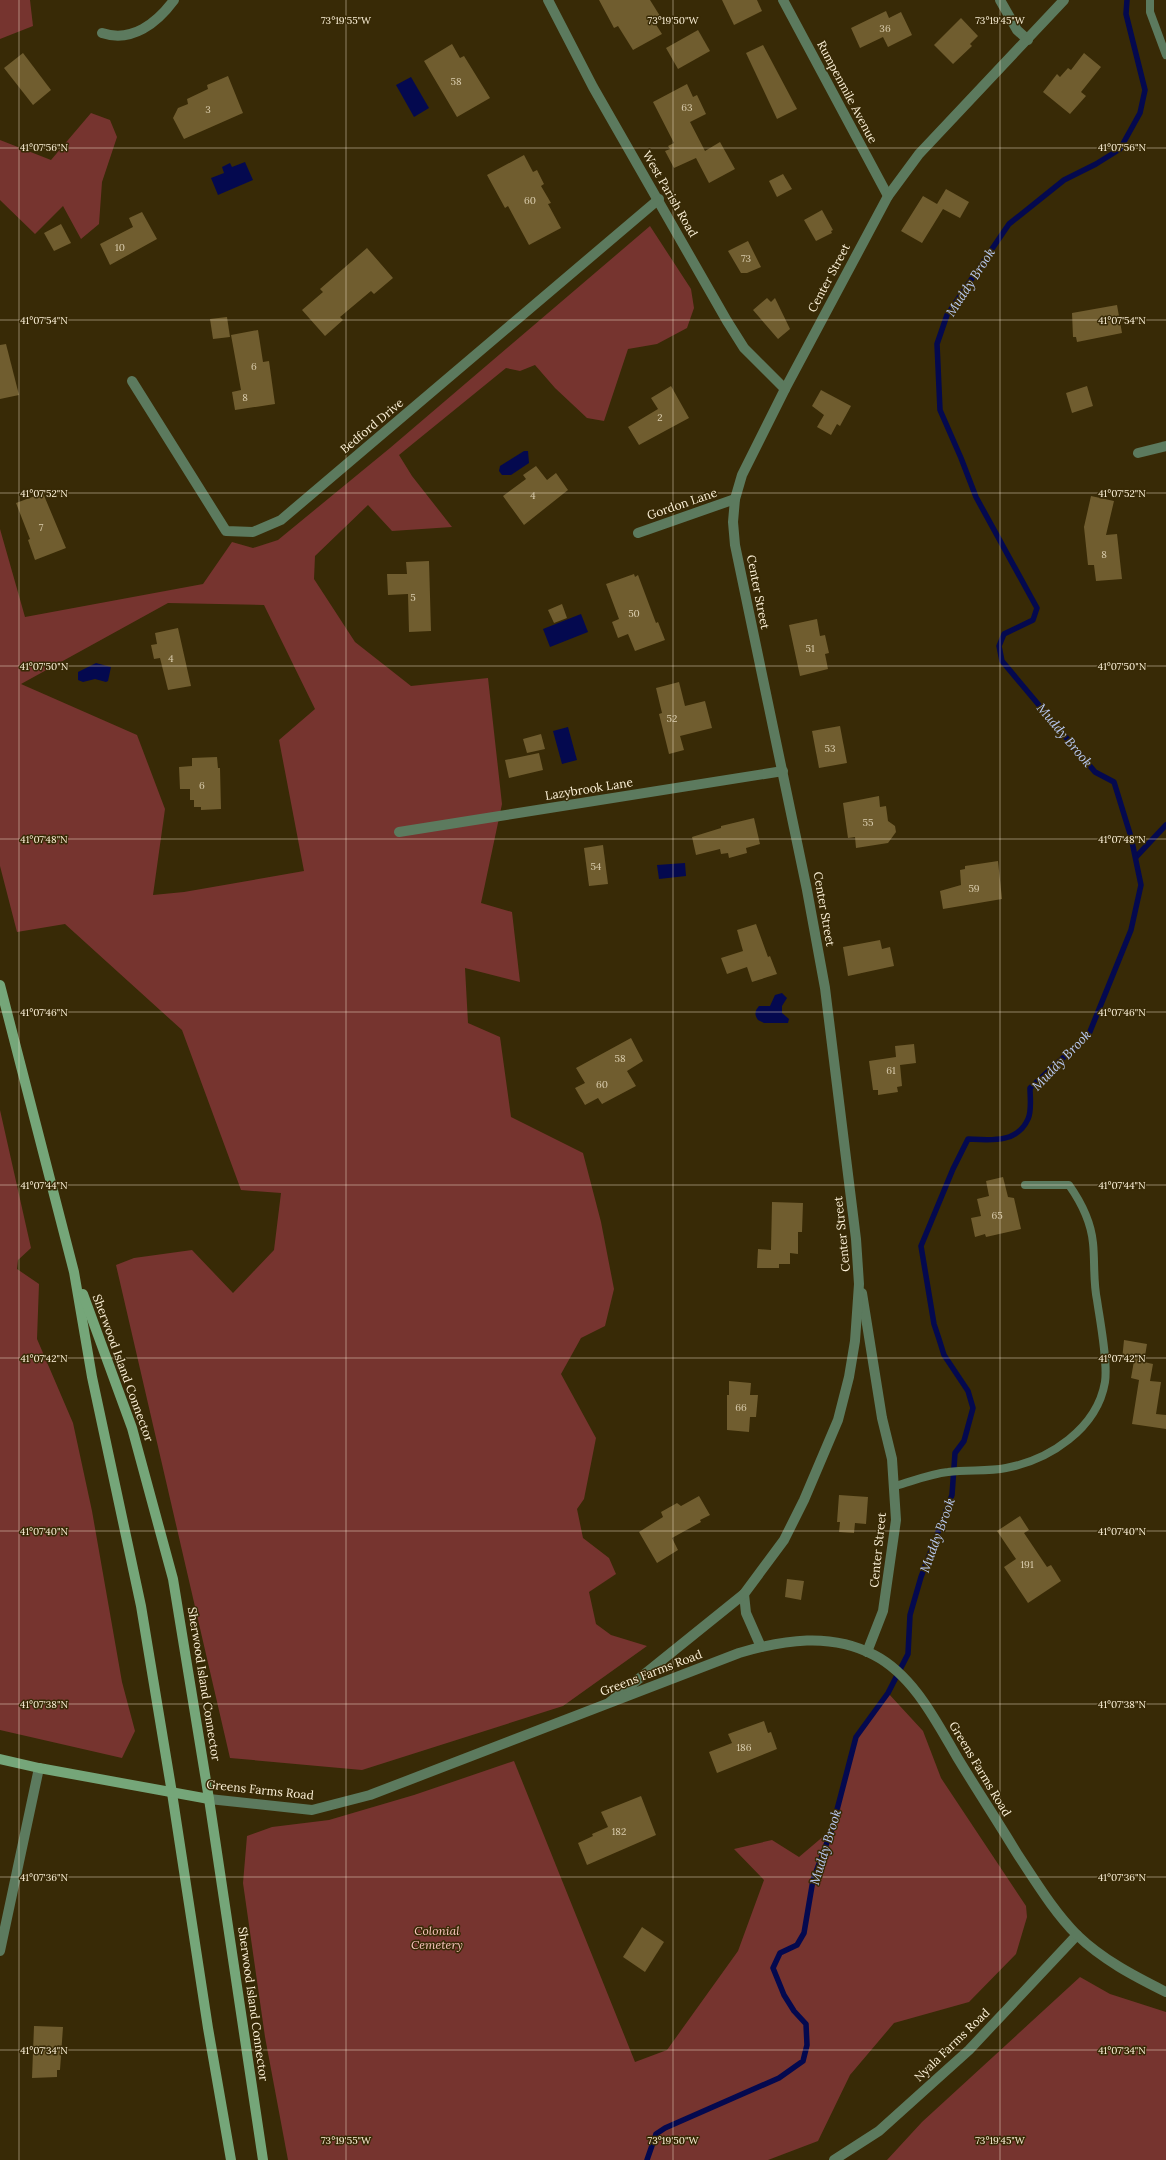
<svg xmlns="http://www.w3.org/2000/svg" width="1166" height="2160" font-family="Lora,serif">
<rect width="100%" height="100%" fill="#382a06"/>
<!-- green -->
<g fill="#76342f" fill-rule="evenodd">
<polygon points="0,0 30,0 33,26 0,39"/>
<polygon points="91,113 110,120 117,137 102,182 99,224 81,239 63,206 35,234 0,200 0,140 51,160"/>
<path d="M 650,226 L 691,289 L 694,308 L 687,328 L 657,344 L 628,349 L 604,421 L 587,418 L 555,388 L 535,365 L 520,371 L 506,368 L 399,455 L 412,476 L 452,527 L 392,531 L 368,505 L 315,556 L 314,579 L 355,642 L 411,686 L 488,678 L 502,804 L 481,903 L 512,912 L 520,982 L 465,968 L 468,1023 L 500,1037 L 511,1117 L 583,1153 L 601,1222 L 614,1289 L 605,1326 L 581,1338 L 561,1374 L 596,1438 L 584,1499 L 577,1509 L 583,1538 L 609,1558 L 616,1574 L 589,1592 L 596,1624 L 611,1635 L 647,1646 L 563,1706 L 362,1770 L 230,1758 L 116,1265 L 134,1258 L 192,1250 L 233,1293 L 274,1250 L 281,1193 L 241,1190 L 182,1030 L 65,924 L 17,932 L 0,866 L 0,529 L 25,617 L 203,584 L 232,542 L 253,548 L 278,540 L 390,448 ZM 168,603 L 264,605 L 315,709 L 279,740 L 304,871 L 184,892 L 153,895 L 165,809 L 137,735 L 21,684 Z"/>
<polygon points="0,1110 31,1248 18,1260 17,1269 39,1284 37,1339 73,1423 92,1511 122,1682 135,1731 122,1758 0,1730"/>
<polygon points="888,1693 923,1731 941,1778 1026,1906 1027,1917 1016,1954 969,2002 894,2023 850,2075 818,2141 768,2160 288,2160 265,2037 243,1883 247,1836 272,1827 329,1820 414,1795 514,1761 635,2062 667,2050 738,1951 764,1880 734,1849 772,1840 799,1857 832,1829 856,1737"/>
<polygon points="1080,1977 1110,1994 1166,2012 1166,2160 887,2160 922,2122"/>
</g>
<!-- water -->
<g fill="#04094f">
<polygon points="411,77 429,108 414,117 396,85"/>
<polygon points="245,162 253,180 218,195 211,178 224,173 222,167 230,163 232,167"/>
<polygon points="524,451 528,451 529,463 511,475 502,475 499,471 500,466"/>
<polygon points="581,614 588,632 550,647 543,629"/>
<polygon points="96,663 111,667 108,681 106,682 95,679 83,682 78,680 78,672"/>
<polygon points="568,727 577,760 562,764 553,731"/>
<polygon points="685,863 686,876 659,879 657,865"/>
<path d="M 782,993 L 787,998 L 782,1006 L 782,1013 L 789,1019 L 788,1023 L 764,1023 L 758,1020 C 754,1014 755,1011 759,1006 L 770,1006 L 775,995 Z"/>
</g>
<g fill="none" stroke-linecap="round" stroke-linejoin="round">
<!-- stream -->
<g stroke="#04094f" stroke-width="5.5">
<polyline points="1136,857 1166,825"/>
<path d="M 647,2160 L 656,2134 L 665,2128 L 779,2078 L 803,2061 L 807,2045 L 806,2024 L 794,2011 L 784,1995 L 773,1968 L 780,1953 L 797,1945 L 804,1933 L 813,1880 L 832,1829 L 856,1737 L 888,1693 L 908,1654 L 910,1615 L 921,1577 L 952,1495 L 955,1453 L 964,1441 L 973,1408 L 968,1391 L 944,1355 L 939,1339 L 934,1324 L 921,1246 L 953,1169 L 968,1139 C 989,1140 1017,1144 1028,1119 C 1032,1111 1030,1097 1030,1088 L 1089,1034 L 1131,930 L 1141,885 L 1131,837 L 1114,782 L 1095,772 L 1002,661 L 999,646 L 1004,634 L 1033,620 L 1037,608 L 976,497 L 961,458 L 940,410 L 937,344 L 947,315 L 1009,224 L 1064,180 L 1096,164 L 1120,149 L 1140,113 L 1145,90 L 1126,14 L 1127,0"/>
</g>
</g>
<!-- building -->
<g fill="#705d2f">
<polygon points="599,0 650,0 660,16 653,20 662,34 633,50 618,26 614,28"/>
<polygon points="722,0 757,0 762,11 734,25"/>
<polygon points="886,11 889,18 901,12 912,35 888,47 883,37 860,48 851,28"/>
<polygon points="961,18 978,36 970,44 972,46 953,64 934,45"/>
<polygon points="698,30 710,51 678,69 666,48"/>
<polygon points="452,44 460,58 464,56 490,98 457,117 424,61"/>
<polygon points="763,45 797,109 777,119 746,53"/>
<polygon points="23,53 51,90 33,105 4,68"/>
<polygon points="1084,53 1101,67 1081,92 1086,96 1070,114 1043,92 1057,74 1060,77 1068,68 1071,70"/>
<polygon points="228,76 243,113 184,139 173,118 178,108 188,104 187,99 208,89 207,85"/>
<polygon points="687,84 693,97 697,95 706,114 690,122 705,151 720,142 735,169 709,183 696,158 674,168 665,151 670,149 668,146 674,143 653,102"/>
<polygon points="524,155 533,172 537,170 544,184 541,186 551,203 548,204 561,228 529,245 508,206 505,208 487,175"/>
<polygon points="783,174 792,189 777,197 769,181"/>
<polygon points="946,189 969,202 960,218 943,209 922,243 901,231 923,196 937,204"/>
<polygon points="822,210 833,230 831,231 832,233 816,241 804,220"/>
<polygon points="142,212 157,239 110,265 100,244 133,227 129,218"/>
<polygon points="61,224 71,243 54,251 44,233"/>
<polygon points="748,241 761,267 747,273 741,273 728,251"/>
<polygon points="367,248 393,278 374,294 371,291 340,317 343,320 325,336 302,310 323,292 320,289"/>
<polygon points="767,298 771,302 775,298 790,329 778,339 753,310"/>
<polygon points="1117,305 1122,333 1077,342 1076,337 1073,337 1072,313"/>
<polygon points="227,317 230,337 213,339 210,319"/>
<polygon points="258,330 263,362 269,361 275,404 235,410 232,392 241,390 231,335"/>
<polygon points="6,344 19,395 0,399 0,345"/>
<polygon points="671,386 689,418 639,445 628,427 658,409 651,398"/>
<polygon points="1087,386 1093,406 1072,413 1066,393"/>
<polygon points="821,390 851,406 840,426 837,424 831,435 817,427 824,415 812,406"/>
<polygon points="536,466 547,480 556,473 568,490 524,525 503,496 526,479 523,475"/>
<polygon points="43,493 66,548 35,560 28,540 30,539 16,503"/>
<polygon points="1091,496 1114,501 1106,535 1117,534 1122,579 1096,581 1094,565 1088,565 1084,527"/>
<polygon points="429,561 431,631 409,632 408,594 388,595 387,574 407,574 406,562"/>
<polygon points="634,574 635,577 638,575 656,623 658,622 665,640 635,651 628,634 618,638 612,622 619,619 606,584"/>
<polygon points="562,604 567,618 554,623 548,610"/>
<polygon points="817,619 820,636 825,635 829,653 825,654 828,669 800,676 789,625"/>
<polygon points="178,628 191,686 168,690 160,658 154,659 151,645 157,644 155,633"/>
<polygon points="679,682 685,706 705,701 712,728 680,736 684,750 669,754 659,714 662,713 656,688"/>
<polygon points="840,726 847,763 819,768 812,731"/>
<polygon points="541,734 545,749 527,753 523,739"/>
<polygon points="539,753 543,770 509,778 505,760"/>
<polygon points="217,757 218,768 220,768 221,809 201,810 201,807 194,807 194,800 190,800 190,789 180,789 179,767 192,766 192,758"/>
<polygon points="879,796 880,807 886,806 888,821 895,826 896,832 888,843 856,848 855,837 848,838 843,803"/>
<polygon points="754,818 760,844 746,848 747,853 729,858 728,853 721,854 720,849 696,855 692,837 721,828 721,826"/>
<polygon points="603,845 608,884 589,886 584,848"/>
<polygon points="998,861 1002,899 943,909 940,891 961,885 960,870 965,869 965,866"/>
<polygon points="756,924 768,957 770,956 777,974 752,982 747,967 727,974 721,958 743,951 737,930"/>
<polygon points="880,940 882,949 890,947 894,966 848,976 843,947"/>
<polygon points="631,1038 643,1061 627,1071 636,1086 602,1104 598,1098 585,1105 575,1088 585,1083 576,1068"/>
<polygon points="914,1044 916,1063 900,1065 902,1086 897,1087 898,1092 878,1095 878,1090 873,1090 869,1061 896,1057 895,1046"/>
<polygon points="1003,1177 1008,1197 1014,1198 1021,1229 986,1237 985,1234 975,1237 971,1218 981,1216 977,1199 989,1196 986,1181"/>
<polygon points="772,1202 803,1203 802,1232 798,1232 798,1254 790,1253 790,1264 779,1264 779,1268 757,1268 758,1249 771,1250"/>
<polygon points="1124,1340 1147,1344 1144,1362 1153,1364 1150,1381 1161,1382 1156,1414 1166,1415 1166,1429 1132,1424 1139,1380 1131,1378 1134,1361 1122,1360"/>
<polygon points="729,1381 751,1383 750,1395 758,1395 756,1417 750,1417 749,1432 727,1430 727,1395 729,1395"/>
<polygon points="839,1495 868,1497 866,1524 855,1523 854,1533 839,1532 840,1522 837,1522"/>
<polygon points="699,1496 710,1515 700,1520 701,1522 672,1538 678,1550 657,1563 639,1532 663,1517 661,1512 677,1503 681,1506"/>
<polygon points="1020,1516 1029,1530 1024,1533 1047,1567 1051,1565 1061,1581 1028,1603 1004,1567 1016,1559 997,1531"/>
<polygon points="787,1579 804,1581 801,1600 785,1597"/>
<polygon points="764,1721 768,1733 771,1732 777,1749 717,1773 709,1752 732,1743 728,1734"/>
<polygon points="641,1796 656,1835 587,1865 578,1843 593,1836 592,1834 608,1827 601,1812"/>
<polygon points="642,1927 664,1942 645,1972 623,1957"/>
<polygon points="34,2026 63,2027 60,2070 57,2070 57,2077 32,2078"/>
</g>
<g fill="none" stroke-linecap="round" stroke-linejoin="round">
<!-- service -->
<g stroke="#5c7a5e" stroke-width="8">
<polyline points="1150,0 1150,12 1166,55"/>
<path d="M 895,1486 C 913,1481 930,1474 948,1472 C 967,1469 987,1472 1006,1468 C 1049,1460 1097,1429 1105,1382 C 1108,1362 1100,1321 1097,1300 C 1093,1281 1095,1262 1093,1243 C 1091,1222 1081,1202 1069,1185 L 1025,1185"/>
</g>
<!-- minor -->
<g stroke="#5c7a5e" stroke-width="10">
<polyline points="548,0 593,87 727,321 744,348 785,389"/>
<polyline points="783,0 888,196"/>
<polyline points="1000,0 1017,30 1028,40"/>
<path d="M 102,33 C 132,43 157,23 174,0"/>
<polyline points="132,381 226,531 253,532 281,520 659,199"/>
<polyline points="1138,453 1166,446"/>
<polyline points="638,533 735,499"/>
<polyline points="399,832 783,771"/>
<polyline points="862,1293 882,1418 892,1459 896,1520 883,1611 867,1652"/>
<polyline points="744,1594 746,1613 761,1647"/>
<polyline points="610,1702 744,1594 784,1540 804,1500 838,1420 849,1377 855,1341 859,1284 856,1239 825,988 807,890 735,545 733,522 735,499 742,475 785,389 888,196 919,154 1064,0"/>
<polyline points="0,1951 39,1768"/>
<polyline points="834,2160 879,2131 969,2050 1077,1935"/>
</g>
<!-- tertiary -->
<path stroke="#5c7a5e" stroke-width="10" d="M 209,1799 L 312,1810 L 370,1795 L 739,1653 C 783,1640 831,1632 874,1655 C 913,1675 936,1721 957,1757 C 977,1790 998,1822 1018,1855 C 1036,1882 1054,1912 1077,1935 C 1103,1960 1134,1976 1166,1992"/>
<!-- secondary -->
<g stroke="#75a679" stroke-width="10">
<polyline points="0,985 74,1272 92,1377 141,1606 172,1793 208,2028 231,2160"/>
<polyline points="83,1294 132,1428 173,1579 209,1799 263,2160"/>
<polyline points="0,1759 39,1768 209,1799"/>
</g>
</g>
<!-- ticks -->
<path fill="none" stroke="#fdf2d9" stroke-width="1" stroke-opacity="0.45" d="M 19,0 L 19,2160M 346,0 L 346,2160M 673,0 L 673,2160M 1000,0 L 1000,2160M 0,148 L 1166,148M 0,320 L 1166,320M 0,493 L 1166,493M 0,666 L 1166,666M 0,839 L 1166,839M 0,1012 L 1166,1012M 0,1185 L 1166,1185M 0,1358 L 1166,1358M 0,1531 L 1166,1531M 0,1704 L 1166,1704M 0,1877 L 1166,1877M 0,2050 L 1166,2050"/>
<g text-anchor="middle" stroke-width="3" stroke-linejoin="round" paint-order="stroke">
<!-- number labels -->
<g font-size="10" fill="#dacdae">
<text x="885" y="32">36</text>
<text x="456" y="85">58</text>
<text x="687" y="111">63</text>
<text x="208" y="113">3</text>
<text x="530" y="204">60</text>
<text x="120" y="251">10</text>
<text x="746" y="262">73</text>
<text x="254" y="370">6</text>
<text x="245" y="401">8</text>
<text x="660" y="421">2</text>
<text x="533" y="499">4</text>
<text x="41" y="531">7</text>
<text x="1104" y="558">8</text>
<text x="413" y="601">5</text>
<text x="634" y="617">50</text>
<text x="810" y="652">51</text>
<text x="171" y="662">4</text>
<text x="672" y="722">52</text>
<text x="830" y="752">53</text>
<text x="202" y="789">6</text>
<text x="868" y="826">55</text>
<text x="596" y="870">54</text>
<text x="974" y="892">59</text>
<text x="620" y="1062">58</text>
<text x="891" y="1074">61</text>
<text x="602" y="1088">60</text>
<text x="997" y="1219">65</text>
<text x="741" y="1411">66</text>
<text x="1027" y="1568">191</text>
<text x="744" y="1751">186</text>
<text x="619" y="1835">182</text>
</g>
<!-- street labels -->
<g font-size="12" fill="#fdf2d9" stroke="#382a06">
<text transform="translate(847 92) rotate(62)" y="4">Rumpenmile Avenue</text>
<text transform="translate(670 194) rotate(60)" y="4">West Parish Road</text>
<text transform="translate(829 278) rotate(-62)" y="4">Center Street</text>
<text transform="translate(372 426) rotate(-40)" y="4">Bedford Drive</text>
<text transform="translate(682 504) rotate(-19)" y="4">Gordon Lane</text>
<text transform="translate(758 592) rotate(79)" y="4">Center Street</text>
<text transform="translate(589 789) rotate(-9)" y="4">Lazybrook Lane</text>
<text transform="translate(824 909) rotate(80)" y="4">Center Street</text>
<text transform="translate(842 1234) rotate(-96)" y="4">Center Street</text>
<text transform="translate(123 1368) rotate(70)" y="4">Sherwood Island Connector</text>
<text transform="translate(878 1550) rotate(-84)" y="4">Center Street</text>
<text transform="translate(651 1673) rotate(-21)" y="4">Greens Farms Road</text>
<text transform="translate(204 1684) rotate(81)" y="4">Sherwood Island Connector</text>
<text transform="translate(980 1769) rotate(59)" y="4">Greens Farms Road</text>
<text transform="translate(260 1790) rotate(6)" y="4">Greens Farms Road</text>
<text transform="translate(253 2004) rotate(82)" y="4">Sherwood Island Connector</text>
<text transform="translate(952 2045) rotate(-44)" y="4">Nyala Farms Road</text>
</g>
<!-- park labels -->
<g font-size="12" font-style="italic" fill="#fac6bf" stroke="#382a06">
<text x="437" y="1935">Colonial<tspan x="437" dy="14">Cemetery</tspan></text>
</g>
<!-- water labels -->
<g font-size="13" font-style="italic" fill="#b9caf3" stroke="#382a06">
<text transform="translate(970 282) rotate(-57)" y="5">Muddy Brook</text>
<text transform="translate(1065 735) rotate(50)" y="5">Muddy Brook</text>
<text transform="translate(1061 1060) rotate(-46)" y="5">Muddy Brook</text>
<text transform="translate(937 1535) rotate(-70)" y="5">Muddy Brook</text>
<text transform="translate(825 1847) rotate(-73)" y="5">Muddy Brook</text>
</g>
</g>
<g font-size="10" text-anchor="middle" fill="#fdf2d9" stroke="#382a06" stroke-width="3" stroke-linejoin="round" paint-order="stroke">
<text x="346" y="24">73°19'55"W</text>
<text x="673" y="24">73°19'50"W</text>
<text x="1000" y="24">73°19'45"W</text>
<text x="44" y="151">41°07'56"N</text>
<text x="1122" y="151">41°07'56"N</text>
<text x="44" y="324">41°07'54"N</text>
<text x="1122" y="324">41°07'54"N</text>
<text x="44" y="497">41°07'52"N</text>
<text x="1122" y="497">41°07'52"N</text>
<text x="44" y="670">41°07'50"N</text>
<text x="1122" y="670">41°07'50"N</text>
<text x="44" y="843">41°07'48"N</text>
<text x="1122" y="843">41°07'48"N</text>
<text x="44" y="1016">41°07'46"N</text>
<text x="1122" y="1016">41°07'46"N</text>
<text x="44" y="1189">41°07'44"N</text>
<text x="1122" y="1189">41°07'44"N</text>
<text x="44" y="1362">41°07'42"N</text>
<text x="1122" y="1362">41°07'42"N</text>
<text x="44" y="1535">41°07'40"N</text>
<text x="1122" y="1535">41°07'40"N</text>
<text x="44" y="1708">41°07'38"N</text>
<text x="1122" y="1708">41°07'38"N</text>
<text x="44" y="1881">41°07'36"N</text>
<text x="1122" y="1881">41°07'36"N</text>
<text x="44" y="2054">41°07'34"N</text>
<text x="1122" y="2054">41°07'34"N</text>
<text x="346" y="2144">73°19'55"W</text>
<text x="673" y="2144">73°19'50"W</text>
<text x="1000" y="2144">73°19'45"W</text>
</g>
</svg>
